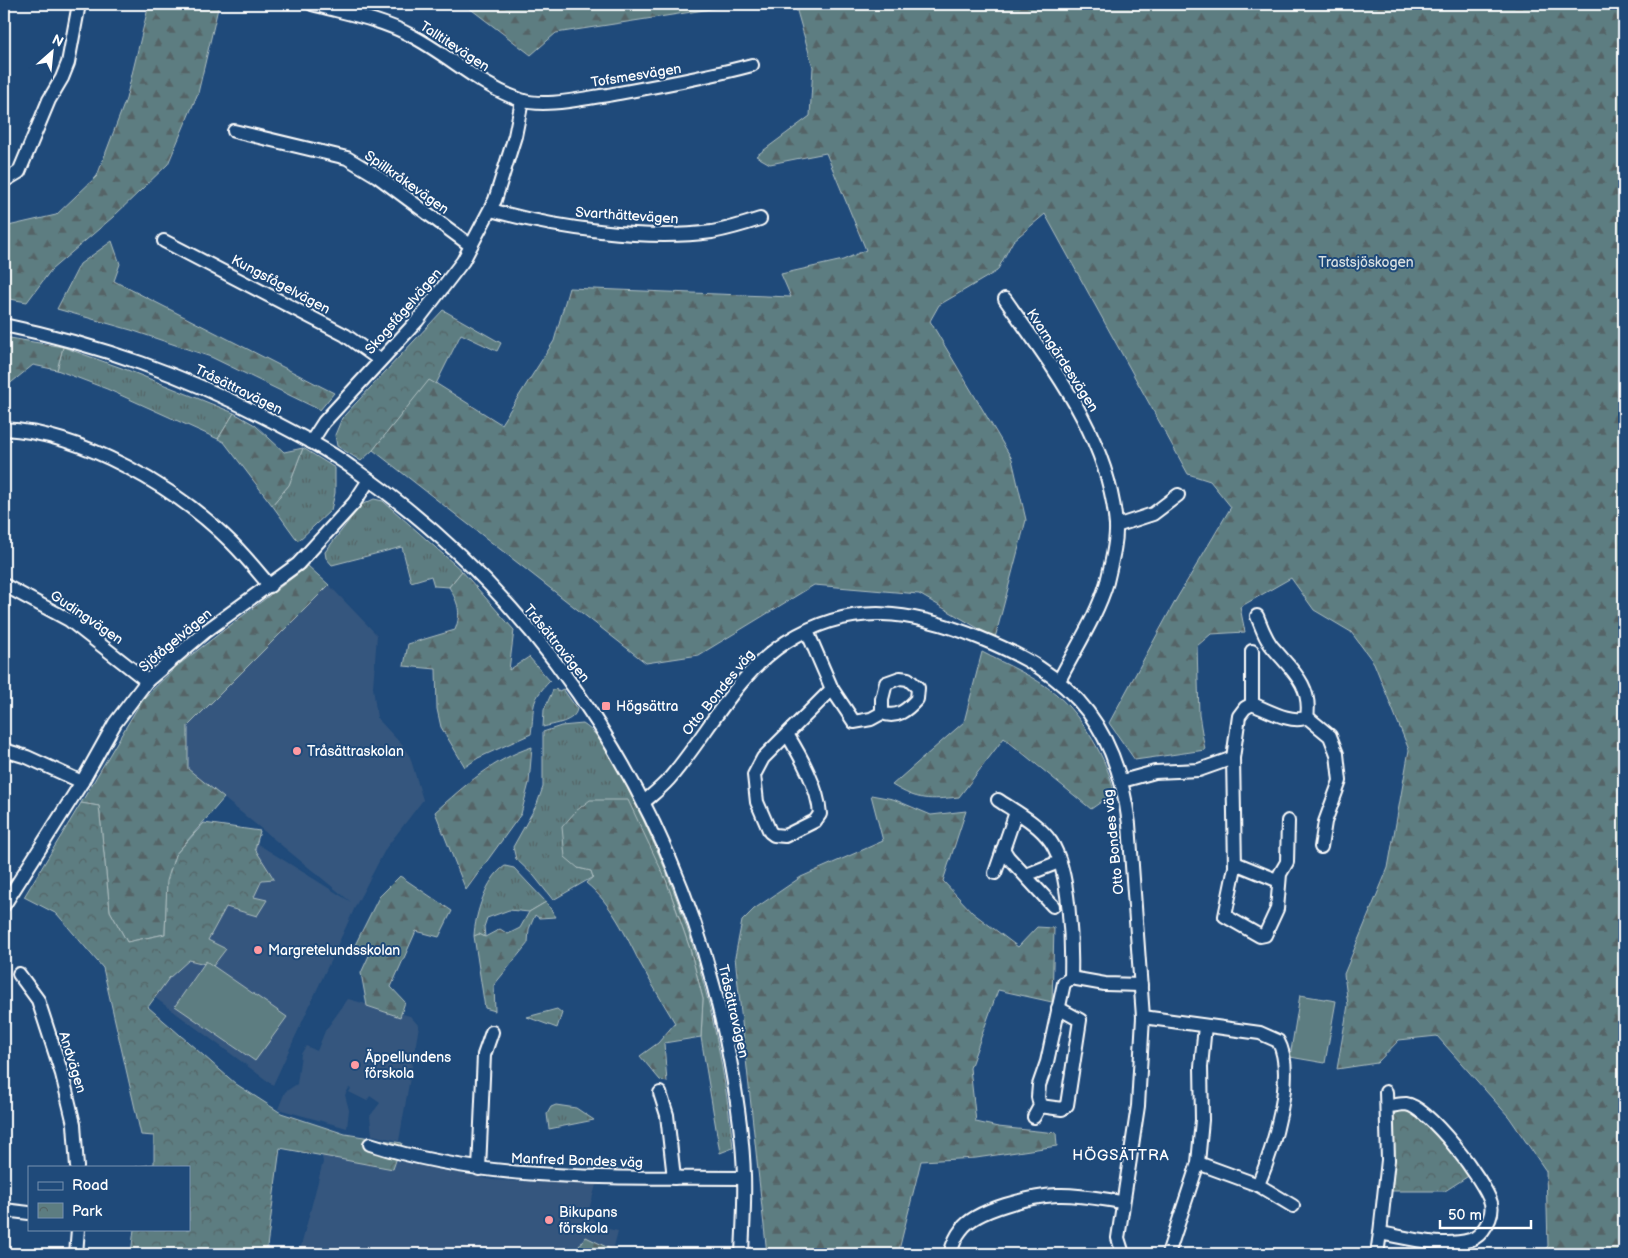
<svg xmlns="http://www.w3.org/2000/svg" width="1628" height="1258" font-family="'Balsamiq Sans',sans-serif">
<defs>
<pattern id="grass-tufts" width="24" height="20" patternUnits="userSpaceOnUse" patternTransform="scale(1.25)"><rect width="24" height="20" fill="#5d7d81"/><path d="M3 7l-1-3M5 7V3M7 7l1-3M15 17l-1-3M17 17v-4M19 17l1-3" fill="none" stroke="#546466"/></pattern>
<pattern id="forest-firs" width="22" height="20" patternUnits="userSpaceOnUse" patternTransform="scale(1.25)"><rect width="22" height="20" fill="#5d7d81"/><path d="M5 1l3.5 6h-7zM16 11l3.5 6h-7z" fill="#546466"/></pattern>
<pattern id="park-crowns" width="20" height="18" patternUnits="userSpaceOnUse" patternTransform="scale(1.25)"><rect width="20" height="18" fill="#5d7d81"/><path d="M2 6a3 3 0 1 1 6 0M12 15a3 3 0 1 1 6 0" fill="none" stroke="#546466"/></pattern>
</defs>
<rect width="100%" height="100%" fill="#1f4a7a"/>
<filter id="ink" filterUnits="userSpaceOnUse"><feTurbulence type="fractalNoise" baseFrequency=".02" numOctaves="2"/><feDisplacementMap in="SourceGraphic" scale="10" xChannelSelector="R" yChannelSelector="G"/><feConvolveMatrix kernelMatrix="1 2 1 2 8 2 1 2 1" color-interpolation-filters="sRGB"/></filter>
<g filter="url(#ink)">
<!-- built -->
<g fill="#35567e">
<polygon points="329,585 377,635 373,687 377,718 402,745 410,757 423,800 386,848 356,905 273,1085 150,994 235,830 351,902 188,769 188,726"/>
<polygon points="348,999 410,1016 419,1026 399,1141 372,1135 370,1116 380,1103 370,1096 367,1101 349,1092 351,1089 349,1088 345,1095 349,1110 347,1128 278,1109 285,1092 297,1084 301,1054 306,1046 317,1051 325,1031"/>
<polygon points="268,1143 394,1158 397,1161 493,1180 596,1185 588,1213 599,1227 618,1231 612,1254 299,1254 323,1162 321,1153 306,1149 304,1153"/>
</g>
<!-- grass -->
<g fill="url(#grass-tufts)" stroke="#aebec0">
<polygon points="63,347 130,371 234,413 218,439 107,389 57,370"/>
<polygon points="303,448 335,468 335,493 331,510 298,541 272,505 289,485"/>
<polygon points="374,499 383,501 462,571 449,587 434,586 431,576 411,582 402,547 332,565 326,558 325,552 361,505"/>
<path d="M 557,689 L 557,692 L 563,689 L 577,709 C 575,722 554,724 543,727 L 544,710 L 553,690 Z"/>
<path d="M 583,724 C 604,737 617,768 628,789 C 688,906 720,1018 733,1148 L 720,1153 L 701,1037 L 703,999 L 690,949 L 666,880 L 578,868 L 591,871 L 593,877 L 553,900 L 534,876 L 516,859 L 513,847 L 537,804 L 543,787 L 543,732 L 561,726 Z"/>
<path d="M 505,866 L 514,868 L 546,902 L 529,912 L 509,910 L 487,918 L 484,927 L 485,937 L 479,934 L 474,936 C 475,915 486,878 505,866 Z"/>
<polygon points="557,1009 562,1013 557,1028 527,1017"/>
<polygon points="556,1105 576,1108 594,1120 549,1129 547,1114 551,1107"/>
</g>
<!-- forest -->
<g fill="url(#forest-firs)" stroke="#aebec0">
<polygon points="149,4 219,4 198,93 168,164 113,217 51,270 27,302 4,298 4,227 56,215 97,176 126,99"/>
<polygon points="464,4 743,4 556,33 531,55"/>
<polygon points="795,4 1624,4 1624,1254 1541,1254 1548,1246 1546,1171 1509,1117 1437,1036 1399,1040 1377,1063 1337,1069 1348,1005 1344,974 1388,868 1409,750 1374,663 1351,632 1314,610 1291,578 1240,607 1245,632 1211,634 1197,646 1199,715 1205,750 1135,760 1109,723 1177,598 1231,507 1210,481 1188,474 1045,214 1013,241 997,271 939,305 930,321 1012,459 1026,520 995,638 919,594 814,585 699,655 646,663 373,450 429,379 501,424 554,341 569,288 791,297 781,274 843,260 866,250 826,153 770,164 756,156 810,116 813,67"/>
<polygon points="112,241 120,264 114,281 334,393 320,410 211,357 131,330 57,309 80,264"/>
<polygon points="4,337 63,347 57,370 33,365 7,386 4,394"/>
<polygon points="234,413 255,425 284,452 303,448 289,485 272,505 224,442 218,439"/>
<polygon points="308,566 329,585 188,726 188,769 224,798 175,855 167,884 165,934 127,942 110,911 99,806 81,803 142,700 177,666"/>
<path d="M 462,571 L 514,630 L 509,670 L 529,657 L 550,681 C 529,702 535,706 531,734 L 478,758 L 465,767 L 441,727 L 437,709 L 436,669 L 404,666 L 408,644 L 455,630 C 462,612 458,603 449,587 Z"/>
<path d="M 982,652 C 1007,665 1034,676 1056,694 C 1082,717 1108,759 1114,793 L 1091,809 L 1004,738 L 959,797 C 929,800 918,801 892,785 L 964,722 Z"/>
<path d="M 532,747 L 529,783 L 521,814 L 466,890 L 435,812 C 464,786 494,759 532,747 Z"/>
<polygon points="871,795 893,799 931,815 966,811 943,881 973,913 1018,947 1037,927 1054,928 1052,1002 998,990 970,1068 976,1122 998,1127 1056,1133 1057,1146 976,1158 921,1161 898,1254 767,1254 735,957 742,921 754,909 801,877 883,841"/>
<path d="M 590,800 L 628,800 L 666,880 L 690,949 L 703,999 L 701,1037 L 664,1043 L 667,1082 L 660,1080 L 640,1056 L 658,1043 L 675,1023 C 663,1003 651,983 640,963 C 625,934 612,904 586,883 L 593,877 L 591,871 L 578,868 L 565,857 L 562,827 L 576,811 Z"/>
<polygon points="400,876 452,911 439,937 416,931 391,987 405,1002 400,1017 367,1006 361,973 372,949 355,945 379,897"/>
<polygon points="546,902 556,917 539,918 535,915 529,929 528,943 494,985 495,1011 485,1008 474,936 479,934 485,937 500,929 508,934 520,928 529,912"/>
<polygon points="586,1237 621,1254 573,1254"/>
</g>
<!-- park -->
<g fill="url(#park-crowns)" stroke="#aebec0">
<polygon points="443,310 501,343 497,351 461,334 436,384 429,380 373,450 361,461 337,446 335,435 342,418"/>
<polygon points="81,803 99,806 110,911 127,942 165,934 167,881 175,855 204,823 260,831 255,849 274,879 262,880 254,897 267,900 257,916 226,907 208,940 226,949 213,966 189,960 169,978 148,1007 236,1084 281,1113 345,1134 402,1143 393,1169 280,1148 266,1254 131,1254 134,1229 189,1229 189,1167 136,1167 154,1164 154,1136 141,1135 103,968 57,914 24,897"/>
<polygon points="1406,1110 1433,1129 1470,1175 1445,1191 1389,1191 1392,1123 1395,1113"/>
</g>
<!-- pitch -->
<g fill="#5d7d81" stroke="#aebec0">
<polygon points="206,961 287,1017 255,1061 175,1006"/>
<polygon points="1300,995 1336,1001 1325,1063 1290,1057"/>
</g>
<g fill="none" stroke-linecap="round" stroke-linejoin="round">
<!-- minor casing -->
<g stroke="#fff" stroke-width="16">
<g id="minor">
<path d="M 312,4 C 345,13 380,19 410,35 C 448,54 479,86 521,100 C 544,108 584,98 608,95 C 657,86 704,78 752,65"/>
<polyline points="234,131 347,158 377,176 470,245"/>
<polyline points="4,181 19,172 49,100 62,78 68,63 79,4"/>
<path d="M 491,210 C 555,228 646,241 712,232 C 728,229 745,224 760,219"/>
<polyline points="164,241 345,335 380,360"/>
<path d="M 1005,299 C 1053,368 1109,438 1116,525 C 1117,543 1111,564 1107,582 C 1097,616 1075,649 1059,681"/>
<path d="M 4,325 C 100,345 185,375 272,421 C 299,435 326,449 351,467 C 551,604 687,822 730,1060 C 737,1098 743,1137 744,1176 C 745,1202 743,1228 742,1254"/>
<path d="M 4,429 C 83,433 177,488 232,543 C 246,557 258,572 270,586"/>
<polyline points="311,442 324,422 417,321 463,261 495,200 515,136 522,101"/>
<polyline points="1116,526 1153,514 1178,495"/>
<polyline points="4,585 69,620 147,681"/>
<path d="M 807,631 L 832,689 L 854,722 L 871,719 L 882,713 C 897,719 907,710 917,699 L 918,688 L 908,679 L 900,678 L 886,683 L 882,699 L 882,713"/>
<polyline points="1252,651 1252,704 1245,708 1239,716 1233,758 1235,867 1225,916 1260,936 1265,935 1277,909 1280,874 1287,862 1288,821"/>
<path d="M 1252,704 C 1266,709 1292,725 1307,717 C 1312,687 1293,671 1275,650 C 1266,641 1262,628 1257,616"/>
<polyline points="1307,717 1330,736 1337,754 1340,781 1325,822 1321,847"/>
<path d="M 787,734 C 801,757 818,787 820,814 L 815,821 L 785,836 L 774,835 L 770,832 L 757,802 L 754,775 L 763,758 L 832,689"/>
<polyline points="4,750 27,757 82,782"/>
<polyline points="1122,781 1155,772 1199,770 1233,758"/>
<path d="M 998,800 C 1016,812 1039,824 1051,842 C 1070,870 1072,944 1071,978"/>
<path d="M 644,802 C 652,795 662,787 669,779 C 708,734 735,675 786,642 C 852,600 912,611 980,638 C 1022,655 1060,675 1088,712 C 1113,745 1124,783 1129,824 L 1143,1017 L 1138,1106 L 1118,1238 L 1123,1254"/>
<polyline points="1003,849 1008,857 1053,906"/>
<polyline points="1235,863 1279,881"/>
<polyline points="995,873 1016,812"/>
<polyline points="1026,875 1059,862"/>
<polyline points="4,905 82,782 115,723 147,681 206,631 298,564 354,503 369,480"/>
<polyline points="19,974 38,1000 62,1074 74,1124 77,1167"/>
<polyline points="1071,978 1105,984 1141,985"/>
<path d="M 1143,1017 L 1260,1033 L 1278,1041 C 1297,1074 1272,1152 1258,1185"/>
<polyline points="660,1093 667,1115 674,1178"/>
<polyline points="1040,1106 1062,1109 1067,1105 1080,1020 1058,1008"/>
<polyline points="1034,1117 1040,1106 1038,1097 1039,1085 1047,1062 1064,983 1071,978"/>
<path d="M 370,1144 C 491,1183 619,1177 744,1178"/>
<polyline points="1198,1163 1258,1185 1293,1206"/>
<polyline points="479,1169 484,1055 492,1032"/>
<polyline points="4,1210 29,1213"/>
<polyline points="1380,1233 1388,1160 1386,1092"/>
<polyline points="76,1254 78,1229"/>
<path d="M 950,1254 C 952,1247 956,1236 961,1230 C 975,1209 1033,1196 1057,1195 C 1079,1194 1101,1199 1122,1202"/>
<polyline points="1168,1254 1198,1163 1202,1120 1201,1067 1205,1026"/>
<path d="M 1377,1254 L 1380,1233 C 1408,1238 1442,1248 1470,1240 C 1483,1236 1494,1216 1491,1203 C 1485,1181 1429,1107 1406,1104 C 1400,1104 1393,1106 1387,1106"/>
</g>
</g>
<!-- minor -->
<use href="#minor" stroke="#1f4a7a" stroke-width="12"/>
</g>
</g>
<!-- markers -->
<g fill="#ff9aa2" stroke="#1f4a7a" stroke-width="2">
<rect x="601" y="701" width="10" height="10" rx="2.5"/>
<circle cx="297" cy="751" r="5"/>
<circle cx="258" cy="950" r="5"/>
<circle cx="355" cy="1065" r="5"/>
<circle cx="549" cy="1220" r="5"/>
</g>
<g text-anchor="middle" stroke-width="4" stroke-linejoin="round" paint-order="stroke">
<!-- street labels -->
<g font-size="14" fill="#fff" stroke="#1f4a7a">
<text transform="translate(455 46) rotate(33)" y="5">Talltitevägen</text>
<text transform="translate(636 75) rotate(-9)" y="5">Tofsmesvägen</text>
<text transform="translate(407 182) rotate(35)" y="5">Spillkråkevägen</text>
<text transform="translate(627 215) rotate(4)" y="5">Svarthättevägen</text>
<text transform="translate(281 284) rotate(28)" y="5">Kungsfågelvägen</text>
<text transform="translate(403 311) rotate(-49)" y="5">Skogsfågelvägen</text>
<text transform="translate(1063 360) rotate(57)" y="5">Kvarngärdesvägen</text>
<text transform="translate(239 389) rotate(26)" y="5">Tråsättravägen</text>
<text transform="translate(87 617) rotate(34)" y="5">Gudingvägen</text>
<text transform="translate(175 640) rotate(-40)" y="5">Sjöfågelvägen</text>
<text transform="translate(557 643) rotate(51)" y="5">Tråsättravägen</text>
<text transform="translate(718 692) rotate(-51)" y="5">Otto Bondes väg</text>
<text transform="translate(1113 842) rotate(-96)" y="5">Otto Bondes väg</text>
<text transform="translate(734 1011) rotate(77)" y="5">Tråsättravägen</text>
<text transform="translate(73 1062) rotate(73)" y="5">Andvägen</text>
<text transform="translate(577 1160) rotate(2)" y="5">Manfred Bondes väg</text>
</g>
<!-- park labels -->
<g font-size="14" fill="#d6dee0" stroke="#1f4a7a">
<text x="1366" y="267">Trastsjöskogen</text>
</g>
<!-- poi labels -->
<g font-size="14" fill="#fff" stroke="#1f4a7a" text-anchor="start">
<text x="616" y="711">Högsättra</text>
<text x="307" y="756">Tråsättraskolan</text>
<text x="268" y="955">Margretelundsskolan</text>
<text x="365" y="1062">Äppellundens<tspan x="365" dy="16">förskola</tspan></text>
<text x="559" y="1217">Bikupans<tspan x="559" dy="16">förskola</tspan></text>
</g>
<!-- neighbourhood labels -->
<g font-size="15" letter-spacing="1" fill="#fff" stroke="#1f4a7a">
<text x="1121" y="1160">HÖGSÄTTRA</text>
</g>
</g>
<!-- margin -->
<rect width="1628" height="1258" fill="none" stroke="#1f4a7a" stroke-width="20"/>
<rect x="10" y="10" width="1608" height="1238" fill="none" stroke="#fff" stroke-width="2" filter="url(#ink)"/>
<!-- legend -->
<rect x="28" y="1166" width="162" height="65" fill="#1f4a7a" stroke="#7992af"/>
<rect x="38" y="1182" width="25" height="8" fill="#1f4a7a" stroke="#7992af"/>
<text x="72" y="1190" font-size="15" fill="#ffffff">Road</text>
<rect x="38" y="1203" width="25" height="15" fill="url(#park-crowns)" stroke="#7992af"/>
<text x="72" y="1216" font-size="15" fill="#ffffff">Park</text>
<!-- north arrow -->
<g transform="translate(52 52) rotate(27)" stroke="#1f4a7a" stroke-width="4" paint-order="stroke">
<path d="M0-4L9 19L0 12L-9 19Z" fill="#ffffff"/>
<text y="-8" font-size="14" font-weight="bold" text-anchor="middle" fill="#ffffff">N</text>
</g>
<!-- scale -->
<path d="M1440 1220v8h91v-8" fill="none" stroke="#ffffff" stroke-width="2.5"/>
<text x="1448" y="1220" font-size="15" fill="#ffffff" stroke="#1f4a7a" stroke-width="4" paint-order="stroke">50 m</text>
</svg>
